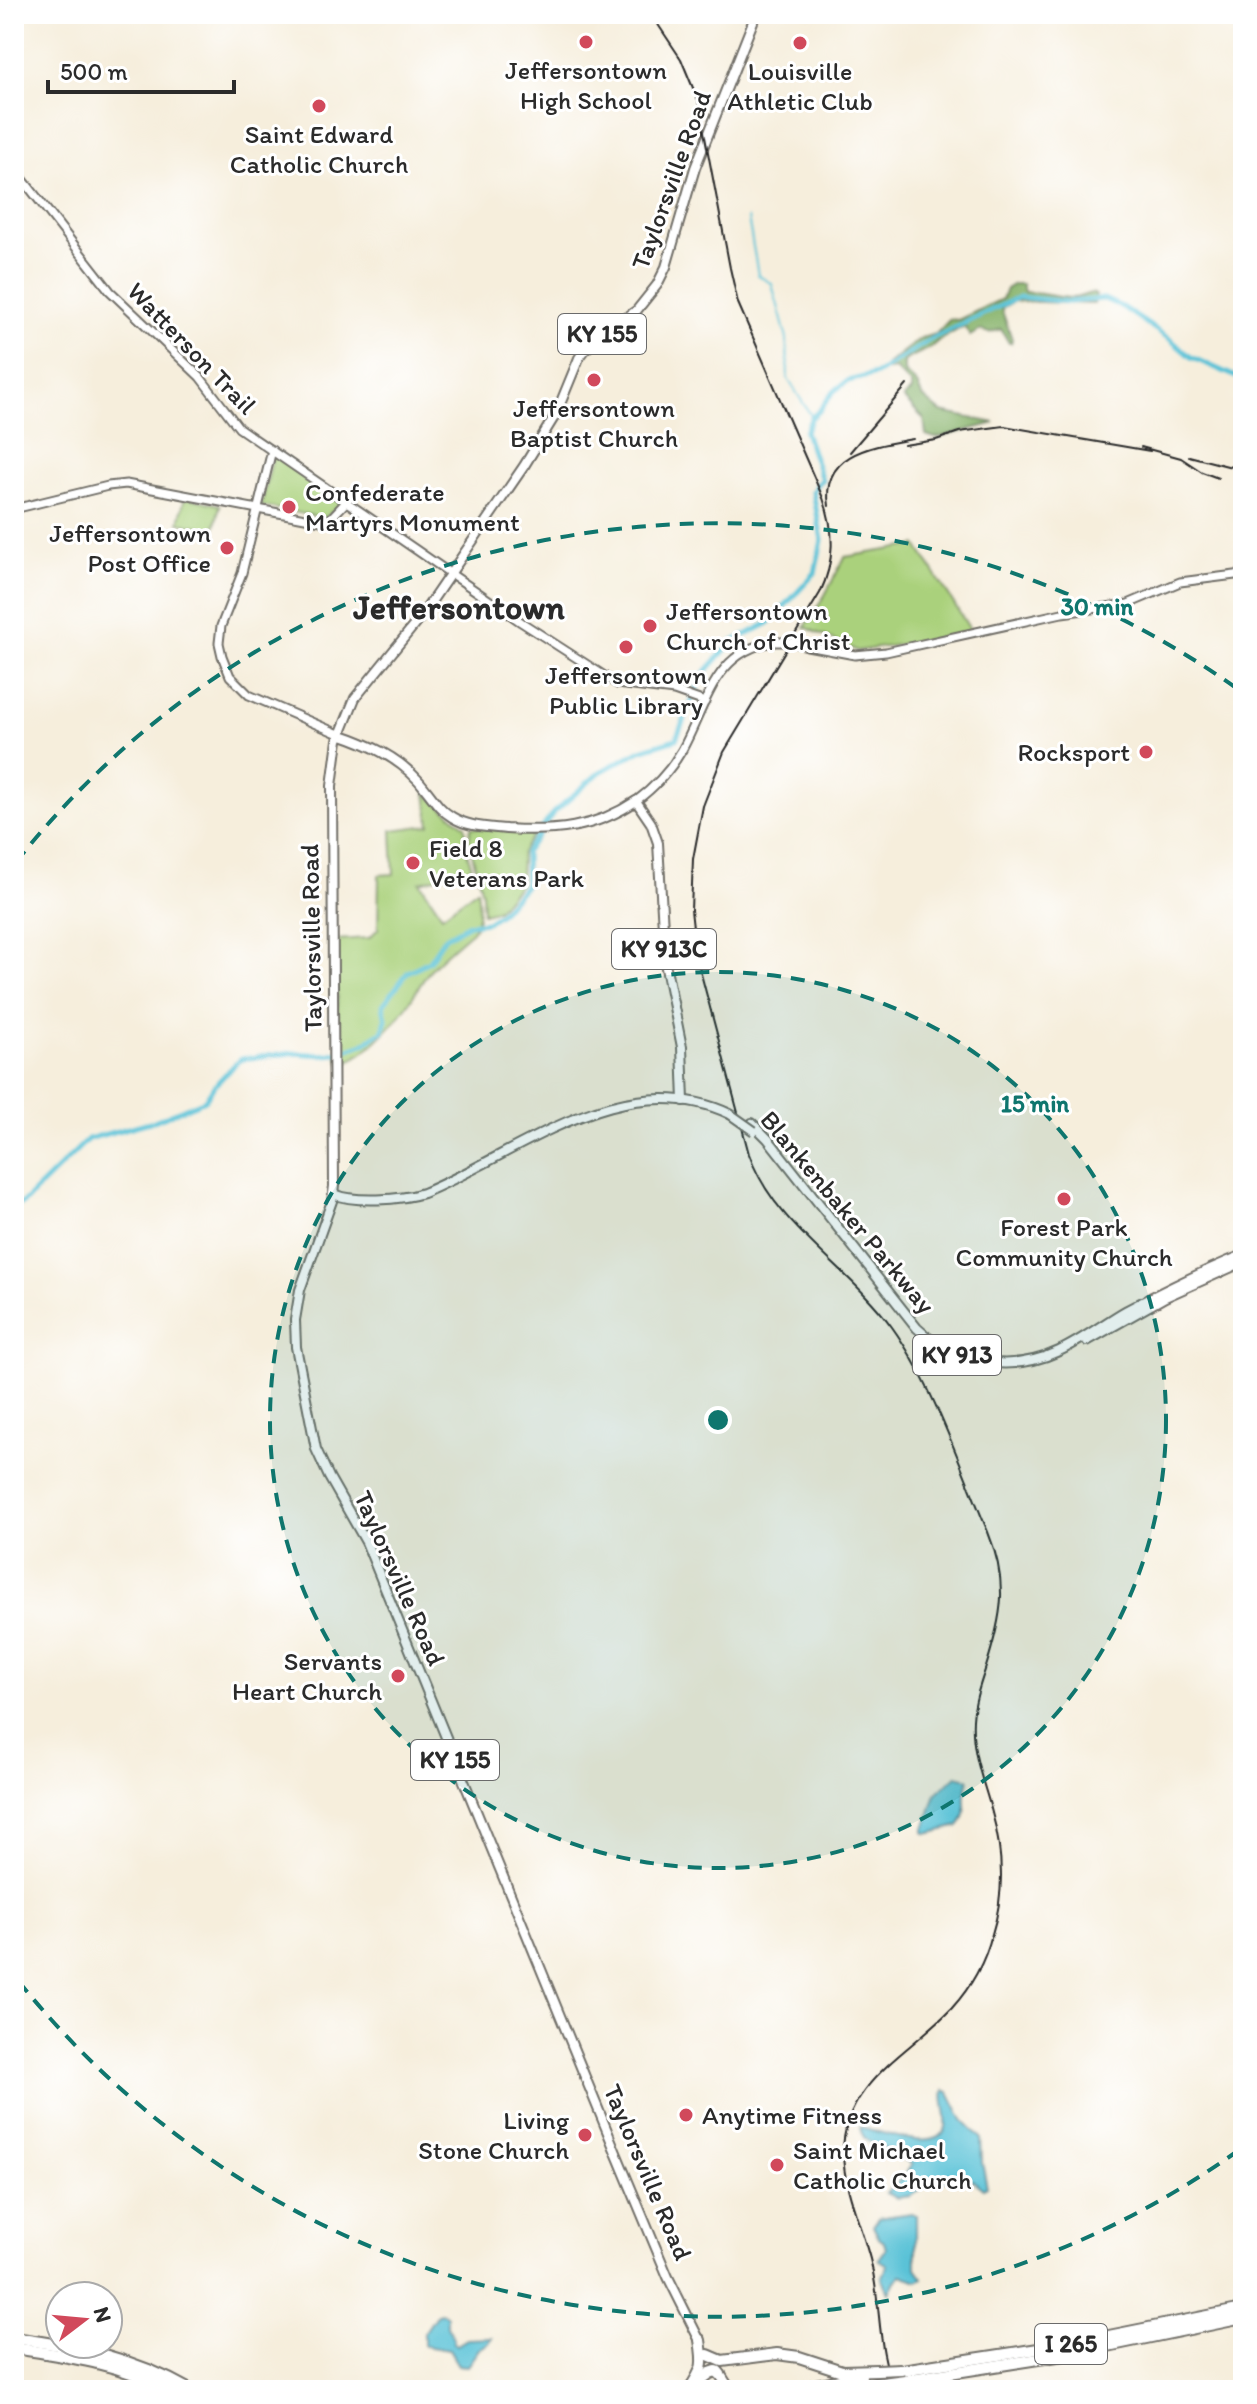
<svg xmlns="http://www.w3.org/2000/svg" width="1257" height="2404" font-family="Itim,sans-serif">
<rect width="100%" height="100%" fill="#fff"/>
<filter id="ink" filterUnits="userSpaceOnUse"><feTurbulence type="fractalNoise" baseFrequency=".0125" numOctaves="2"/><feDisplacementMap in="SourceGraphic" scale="16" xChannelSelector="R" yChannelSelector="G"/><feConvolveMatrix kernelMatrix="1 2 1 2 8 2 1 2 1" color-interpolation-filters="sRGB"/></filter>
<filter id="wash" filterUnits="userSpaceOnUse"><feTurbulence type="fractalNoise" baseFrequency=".006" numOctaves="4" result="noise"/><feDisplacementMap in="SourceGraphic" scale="32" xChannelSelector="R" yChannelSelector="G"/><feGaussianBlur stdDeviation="1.8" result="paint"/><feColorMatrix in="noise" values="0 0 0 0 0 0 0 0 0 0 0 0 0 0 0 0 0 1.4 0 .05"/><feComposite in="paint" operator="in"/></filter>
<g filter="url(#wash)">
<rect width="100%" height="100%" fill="#f6eedc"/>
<!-- green -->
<g fill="#aad17b" stroke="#6a7e53" stroke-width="2">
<polygon points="273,456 277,457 343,501 325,518 261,506"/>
<polygon points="185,497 220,505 214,530 179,522"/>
<polygon points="917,545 971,631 918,642 857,651 805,627 825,595 845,557"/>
<path d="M 426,793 L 465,826 L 467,852 L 472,868 L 420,882 L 442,915 L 477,889 C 479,904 481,918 472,931 C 459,942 446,953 434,965 C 423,978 416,993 406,1007 C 395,1023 360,1062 341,1063 L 338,1058 L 336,940 L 369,938 L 378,929 L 379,875 L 394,874 L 392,830 L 430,825 Z"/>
<polygon points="471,827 534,833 521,854 520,884 497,910 483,913 482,893 469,841"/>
</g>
<!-- forest -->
<path fill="#87b36b" stroke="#596f4b" stroke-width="2" d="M 1014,284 L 1022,284 L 1024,292 C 1040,292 1056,298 1072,298 C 1079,298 1085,294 1092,293 L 1096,295 L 1094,304 L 1014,301 L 1002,308 L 1002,311 L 1012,339 L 1011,343 L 1009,343 L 1001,329 L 989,333 L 980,330 L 970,336 L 965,328 L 961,328 L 938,341 L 930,348 L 907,359 L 904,362 L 904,372 L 917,384 L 922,396 L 941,412 L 995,423 L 941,437 L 935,438 L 926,435 L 924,419 L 903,398 L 911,391 L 911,385 L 895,369 L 887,370 L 887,364 L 921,338 L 936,334 L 950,319 L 958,320 L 1002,299 L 1006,289 Z"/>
<!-- water -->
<g fill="#5ac2d7" stroke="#427681" stroke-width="2">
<path d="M 957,1776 L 969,1779 C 968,1784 966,1788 965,1793 C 963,1809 970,1811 959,1826 L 927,1834 L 924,1832 L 936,1793 Z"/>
<path d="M 944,2090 L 949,2092 L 963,2120 L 981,2138 L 982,2163 L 987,2187 L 983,2189 L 972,2180 L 965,2177 L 929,2184 L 910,2196 L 896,2198 L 886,2193 L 902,2179 L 912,2164 C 902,2159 893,2152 883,2147 C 871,2142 863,2142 860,2127 C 880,2131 941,2155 946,2127 C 948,2113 941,2102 944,2090 Z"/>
<polygon points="912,2213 916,2215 916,2268 923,2278 918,2281 901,2275 895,2281 889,2293 882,2278 888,2265 879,2259 886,2249 884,2242 879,2238 873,2226 878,2218"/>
<polygon points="442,2313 447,2316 447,2326 453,2337 454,2343 457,2345 467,2339 492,2338 489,2343 479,2349 467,2366 458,2365 449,2350 424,2346 424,2333 437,2314"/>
</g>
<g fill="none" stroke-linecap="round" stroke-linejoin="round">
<!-- stream -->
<g stroke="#5ac2d7" stroke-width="2">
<polyline points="748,218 758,275 772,284 787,339 788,379 812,417"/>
<polyline points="14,2378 23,2381 33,2390"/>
</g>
<!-- river -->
<g stroke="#5ac2d7" stroke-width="5">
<polyline points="238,1062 241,1059 291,1053 326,1055 338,1053 363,1044 383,1031 386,1019 383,1005 408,972 429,961 445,937 469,924 487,922 499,914 524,887 526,884 525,853 553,813 600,772 641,750 676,739 702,676 732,642 769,623 815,573 822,540 813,492 816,485 822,480 805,432 812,417 819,411 834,391 848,381 876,374 933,338 1019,297 1069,302 1104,299 1122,307 1171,340 1191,357 1243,380"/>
<polyline points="217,1083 235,1064"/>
<polyline points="154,1121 205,1100 214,1086"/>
<polyline points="14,1206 23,1203 88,1139 150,1122"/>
</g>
</g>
</g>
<g filter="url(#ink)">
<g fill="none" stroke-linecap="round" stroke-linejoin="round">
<!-- secondary casing -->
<g stroke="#726f69" stroke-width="11">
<g id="secondary">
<polyline points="14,168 110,291 200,377 239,428 521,622 617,684 674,691 705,702"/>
<polyline points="272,450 242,573 221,626 219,643 222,656 230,676 249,695 339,734"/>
<polyline points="14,509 108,486 126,484 321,521 331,518 347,501"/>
<polyline points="807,646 855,655 886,652 1062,613 1128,604 1180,582 1243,574"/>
<path d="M 636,801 C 655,787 670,771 682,750 C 707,705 714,650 774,642"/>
</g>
</g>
<!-- primary casing -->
<g stroke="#726f69" stroke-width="12">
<g id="primary">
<path d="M 339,734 C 369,744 397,757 418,780 C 430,793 437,808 452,817 C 468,827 487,827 506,829 C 554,832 595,829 636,801 L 651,823 L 658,843 L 665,963 L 682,1047 L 684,1101"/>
<path d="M 752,1123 L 768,1139 L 917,1328 C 955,1364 1010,1374 1059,1351 C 1083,1340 1104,1323 1127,1310 C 1165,1290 1203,1271 1243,1255"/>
<path d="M 333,1194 C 354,1203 402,1200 423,1193 C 518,1154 623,1063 730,1114"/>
<polyline points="1087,1341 1165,1297 1243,1262"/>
<polyline points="701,2343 668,2277 617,2155 366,1542 329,1477 316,1449 296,1347 295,1320 300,1290 332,1201 334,1186 332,786 338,740 355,698 420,618 524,466 556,414 579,358 585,350 598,338 637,310 657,285 666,267 695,168 756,14"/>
</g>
</g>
<!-- trunk casing -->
<g stroke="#726f69" stroke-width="13">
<polyline id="trunk" points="718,2371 730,2390"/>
</g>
<!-- motorway casing -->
<g stroke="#726f69" stroke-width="14">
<g id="motorway">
<path d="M 14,2338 C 79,2347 133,2358 190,2390"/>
<path d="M 14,2348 C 68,2356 121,2364 170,2390"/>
<polyline points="708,2355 722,2361 777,2354 799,2357 842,2371 877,2370"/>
<polyline points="902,2370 1064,2345 1243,2309"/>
<polyline points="905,2380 1064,2355 1243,2318"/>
<polyline points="698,2382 710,2373 716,2371 720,2374"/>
<path d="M 689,2390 C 704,2368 704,2365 700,2340"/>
<polyline points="789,2390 861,2376"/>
<polyline points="835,2390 882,2383"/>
</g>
</g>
<!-- secondary -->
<use href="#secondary" stroke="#fff" stroke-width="7"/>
<!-- primary -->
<use href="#primary" stroke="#fff" stroke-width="8"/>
<!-- trunk -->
<use href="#trunk" stroke="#fff" stroke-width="9"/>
<!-- motorway -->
<use href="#motorway" stroke="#fff" stroke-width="10"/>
<!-- rail -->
<g stroke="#2b2b2b" stroke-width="2">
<path d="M 651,14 L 681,59 L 698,100 L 730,268 L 738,303 L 823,498 C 835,531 835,561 820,593 L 724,752 L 703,806 L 693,859 L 691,910 L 696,955 L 749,1154 C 774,1226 849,1267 892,1327 C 933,1384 960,1466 988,1532 C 1009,1584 1002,1616 986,1667 C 980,1685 974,1702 973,1720 C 971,1751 983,1780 991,1809 C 1003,1850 1005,1893 992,1934 C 985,1962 971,1987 952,2008 C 910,2053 842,2083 843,2154 C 844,2190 861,2225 870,2259 C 882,2303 876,2348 895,2390"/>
<polyline points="904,445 936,440 959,432 1004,426 1150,451"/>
<polyline points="1141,447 1181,458 1202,472 1218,478"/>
<polyline points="850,452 907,385"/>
<polyline points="1189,456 1243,470"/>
<path d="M 829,506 C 820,452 875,446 913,439"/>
</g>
<!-- secondary-bridge casing -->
<g stroke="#726f69" stroke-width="11" stroke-linecap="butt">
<polyline id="secondary-bridge" points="774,642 790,642 807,646"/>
</g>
<!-- primary-bridge casing -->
<g stroke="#726f69" stroke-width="12" stroke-linecap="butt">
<polyline id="primary-bridge" points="730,1114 754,1131"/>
</g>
<!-- motorway-bridge casing -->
<g stroke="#726f69" stroke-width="14" stroke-linecap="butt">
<g id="motorway-bridge">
<polyline points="877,2370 901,2369"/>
<polyline points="882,2383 905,2380"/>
</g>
</g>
<!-- secondary-bridge -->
<use href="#secondary-bridge" stroke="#fff" stroke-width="7"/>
<!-- primary-bridge -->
<use href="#primary-bridge" stroke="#fff" stroke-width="8"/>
<!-- motorway-bridge -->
<use href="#motorway-bridge" stroke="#fff" stroke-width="10"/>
</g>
</g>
<!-- distance rings -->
<circle cx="718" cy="1420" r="448" fill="#0f766e" fill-opacity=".12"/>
<g fill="none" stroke="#0f766e" stroke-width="4" stroke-dasharray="14 10">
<circle cx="718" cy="1420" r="448"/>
<path d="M1239 2150A897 897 0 0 1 16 1978M16 862A897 897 0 0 1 1239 690"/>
</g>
<!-- markers -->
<g fill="#d1495b" stroke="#fff" stroke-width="3">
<circle cx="586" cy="42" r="8"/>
<circle cx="800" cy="43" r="8"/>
<circle cx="319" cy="106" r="8"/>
<circle cx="594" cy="380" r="8"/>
<circle cx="289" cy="507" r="8"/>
<circle cx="227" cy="548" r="8"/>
<circle cx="650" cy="626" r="8"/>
<circle cx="626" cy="647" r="8"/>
<circle cx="1146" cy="752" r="8"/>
<circle cx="413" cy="863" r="8"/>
<circle cx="1064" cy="1199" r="8"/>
<circle cx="398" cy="1676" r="8"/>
<circle cx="686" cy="2115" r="8"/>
<circle cx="585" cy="2135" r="8"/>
<circle cx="777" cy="2165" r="8"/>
</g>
<g text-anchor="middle" stroke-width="6" stroke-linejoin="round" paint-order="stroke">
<!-- shield labels -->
<g fill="#fff" stroke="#6b6b6b" stroke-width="2">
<rect x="558" y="314" width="88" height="40" rx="6"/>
<rect x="612" y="929" width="104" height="40" rx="6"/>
<rect x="913" y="1335" width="88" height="40" rx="6"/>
<rect x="411" y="1740" width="88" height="40" rx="6"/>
<rect x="1035" y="2324" width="72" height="40" rx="6"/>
</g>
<g font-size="24" font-weight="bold" fill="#2b2b2b">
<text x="602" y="342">KY 155</text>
<text x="664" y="957">KY 913C</text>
<text x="957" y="1363">KY 913</text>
<text x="455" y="1768">KY 155</text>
<text x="1071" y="2352">I 265</text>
</g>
<!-- poi labels -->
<g font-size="26" fill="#2b2b2b" stroke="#fff">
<text x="586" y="79">Jeffersontown<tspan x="586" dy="30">High School</tspan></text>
<text x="800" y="80">Louisville<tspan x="800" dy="30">Athletic Club</tspan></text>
<text x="319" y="143">Saint Edward<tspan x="319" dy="30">Catholic Church</tspan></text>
<text x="594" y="417">Jeffersontown<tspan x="594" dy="30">Baptist Church</tspan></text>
<text x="305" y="501" text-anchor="start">Confederate<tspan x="305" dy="30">Martyrs Monument</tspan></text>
<text x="211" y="542" text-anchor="end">Jeffersontown<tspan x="211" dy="30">Post Office</tspan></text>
<text x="666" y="620" text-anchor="start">Jeffersontown<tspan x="666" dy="30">Church of Christ</tspan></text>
<text x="626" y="684">Jeffersontown<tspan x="626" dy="30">Public Library</tspan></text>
<text x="1130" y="761" text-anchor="end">Rocksport</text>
<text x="429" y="857" text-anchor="start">Field 8<tspan x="429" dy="30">Veterans Park</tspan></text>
<text x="1064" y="1236">Forest Park<tspan x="1064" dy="30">Community Church</tspan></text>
<text x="382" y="1670" text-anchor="end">Servants<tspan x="382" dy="30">Heart Church</tspan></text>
<text x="702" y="2124" text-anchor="start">Anytime Fitness</text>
<text x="569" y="2129" text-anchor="end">Living<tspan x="569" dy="30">Stone Church</tspan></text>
<text x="793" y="2159" text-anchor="start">Saint Michael<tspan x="793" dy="30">Catholic Church</tspan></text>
</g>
<!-- street labels -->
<g font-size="26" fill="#2b2b2b" stroke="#fff">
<text transform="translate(671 180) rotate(-70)" y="9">Taylorsville Road</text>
<text transform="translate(192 348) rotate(46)" y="9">Watterson Trail</text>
<text transform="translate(311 938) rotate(-91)" y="9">Taylorsville Road</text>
<text transform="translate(848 1212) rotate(50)" y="9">Blankenbaker Parkway</text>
<text transform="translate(400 1578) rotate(66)" y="9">Taylorsville Road</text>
<text transform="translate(648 2172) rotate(67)" y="9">Taylorsville Road</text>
</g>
<!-- district labels -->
<g font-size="34" font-weight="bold" fill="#2b2b2b" stroke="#fff">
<text x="459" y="619">Jeffersontown</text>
</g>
</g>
<circle cx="718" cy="1420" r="12" fill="#0f766e" stroke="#fff" stroke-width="4"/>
<g font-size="24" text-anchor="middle" font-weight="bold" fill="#0f766e" stroke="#fff" stroke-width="6" stroke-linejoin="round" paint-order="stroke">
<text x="1097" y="615">30 min</text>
<text x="1035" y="1112">15 min</text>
</g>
<!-- margin -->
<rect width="1257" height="2404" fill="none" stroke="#fff" stroke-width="48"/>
<!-- north arrow -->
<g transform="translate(84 2320) rotate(74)"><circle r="38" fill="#ffffff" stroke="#aaaaaa" stroke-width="2"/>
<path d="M0-6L14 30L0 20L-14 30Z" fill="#d1495b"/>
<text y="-12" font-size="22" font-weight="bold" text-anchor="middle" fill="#2b2b2b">N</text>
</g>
<!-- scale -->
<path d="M48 80v12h186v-12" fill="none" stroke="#2b2b2b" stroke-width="4"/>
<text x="60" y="80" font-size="24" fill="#2b2b2b" stroke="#ffffff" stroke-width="6" paint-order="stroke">500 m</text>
</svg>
